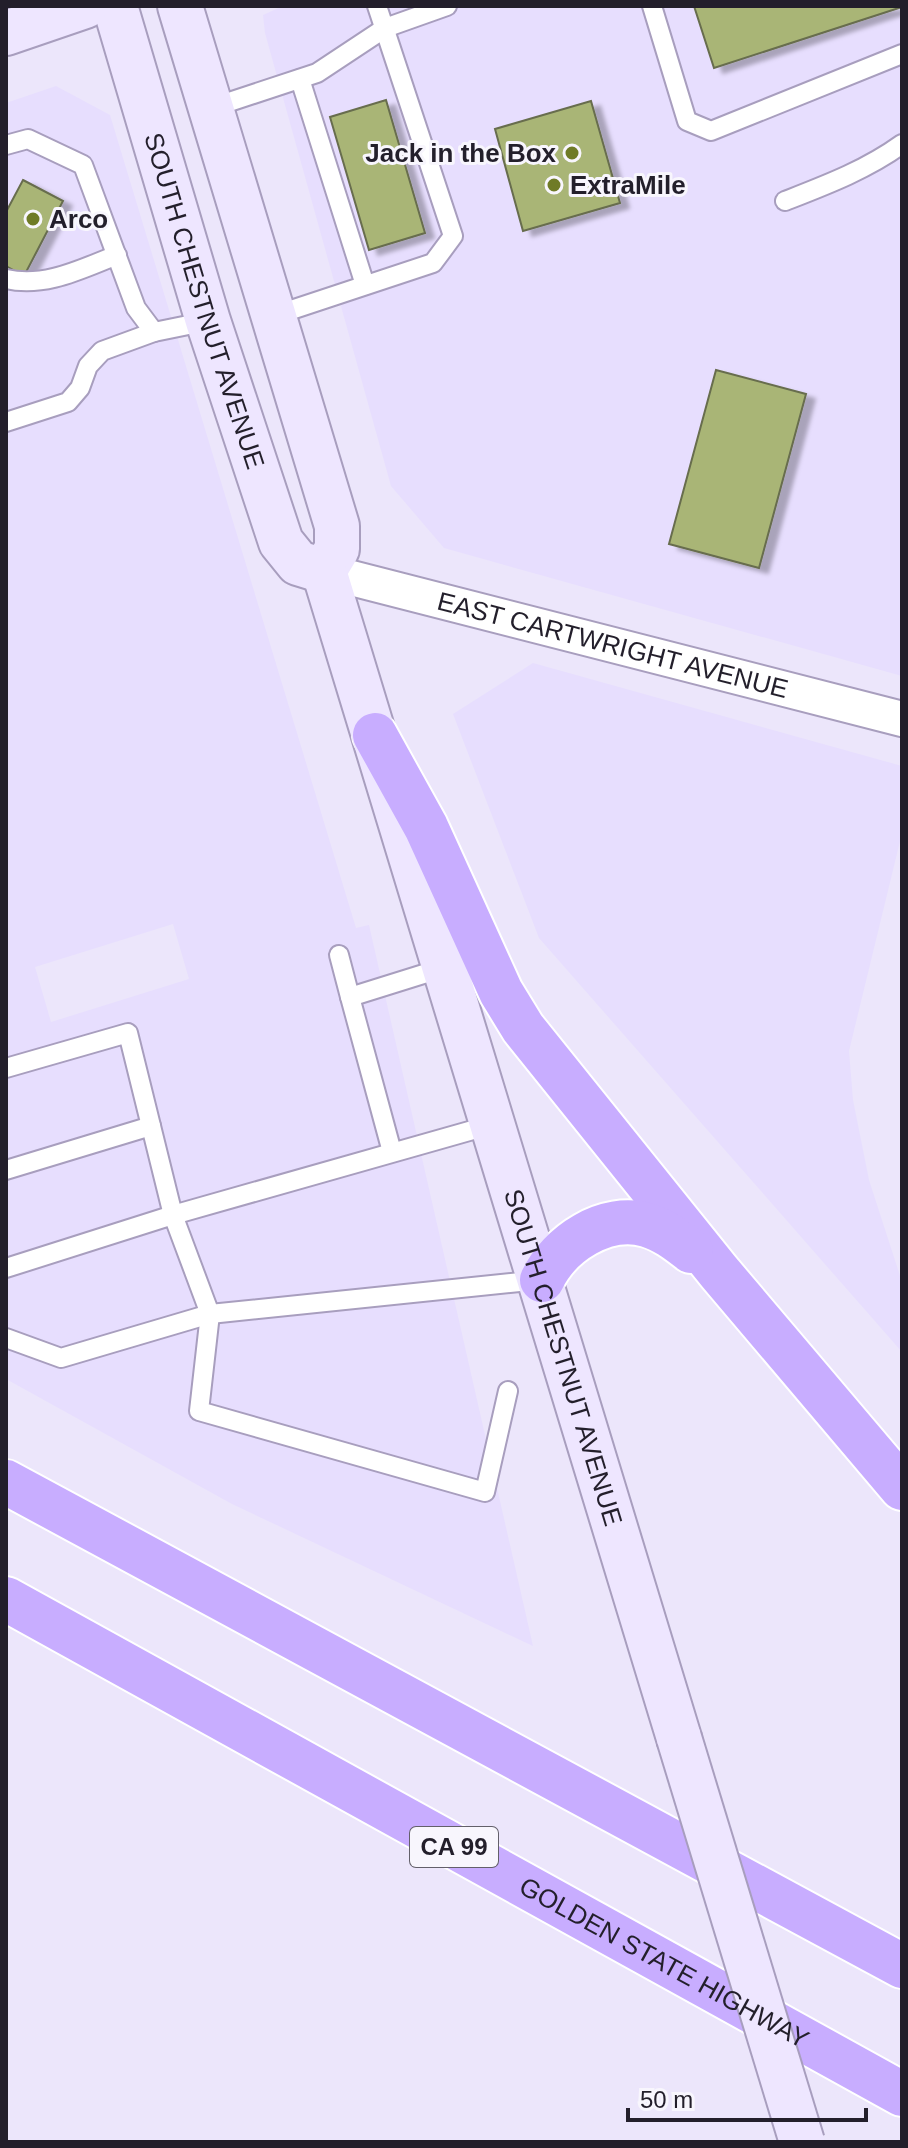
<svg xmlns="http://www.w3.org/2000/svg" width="908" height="2148" font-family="Arial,sans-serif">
<defs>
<filter id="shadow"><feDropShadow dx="9" dy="5" stdDeviation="2" flood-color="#0004"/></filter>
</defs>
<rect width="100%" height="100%" fill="#ece6fb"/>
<!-- built -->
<g fill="#e7defe" fill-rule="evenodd">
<polygon points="283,6 902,6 902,676 444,548 391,486 265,33 263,15"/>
<path d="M 56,86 L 110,115 L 356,928 L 369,925 L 533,1646 L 232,1504 L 6,1379 L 6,103 ZM 173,924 L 189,979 L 51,1022 L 35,967 Z"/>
<polygon points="533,663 902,766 902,833 849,1051 853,1100 869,1180 902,1282 902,1352 539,938 453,714"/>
</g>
<!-- building -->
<g fill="#a9b576" stroke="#676d4e" stroke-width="2" filter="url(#shadow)">
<polygon points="694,6 902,6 902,7 714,68"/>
<polygon points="386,100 425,233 369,250 330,117"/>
<polygon points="591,101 620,203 523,231 495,129"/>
<polygon points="23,180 63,201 24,276 6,266 6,212"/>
<polygon points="716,370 806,394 759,568 669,544"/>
</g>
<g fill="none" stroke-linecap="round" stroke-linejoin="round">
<!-- lane casing -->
<g stroke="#a89ebe" stroke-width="22">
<g id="lane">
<polyline points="652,6 687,121 711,131 902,54"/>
<polyline points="300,79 365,285"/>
<polyline points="211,108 317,73 385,28 447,6"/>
<polyline points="6,145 28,139 83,165 136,308 154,332 208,321"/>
<path d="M 785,201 C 826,185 866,170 902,144"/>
<path d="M 6,279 C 45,288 81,269 117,255"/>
<polyline points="273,316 433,263 453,236 377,6"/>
<polyline points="6,422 68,402 80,388 88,366 102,351 154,332"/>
<polyline points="339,955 350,997"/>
<polyline points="6,1068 128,1033 173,1215 494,1124"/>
<polyline points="392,1152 350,997 446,967"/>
<polyline points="6,1170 151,1126"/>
<polyline points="6,1268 173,1215 210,1314 199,1411 485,1492 508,1391"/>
<polyline points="6,1338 61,1358 210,1314 539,1280"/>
</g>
</g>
<!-- street casing -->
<g stroke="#a89ebe" stroke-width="38">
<g id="street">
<path id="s1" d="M 324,571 L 902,719"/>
</g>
</g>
<!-- secondary casing -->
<g stroke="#a89ebe" stroke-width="48">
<g id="secondary">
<path id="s2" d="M 115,6 L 208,321 L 281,542 L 298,563 L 324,571"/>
<polyline points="180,6 337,526 337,549 324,571"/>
<polyline points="6,33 85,6"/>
<path id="s3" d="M 324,571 L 679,1738"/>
</g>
</g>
<!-- highway casing -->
<g stroke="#fff" stroke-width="48">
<g id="highway">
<polyline points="375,735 426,827 501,992 523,1028 719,1272 902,1488"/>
<path d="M 542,1280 C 559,1244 605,1213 647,1225 C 664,1230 678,1241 691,1251"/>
<polyline points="6,1482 902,1966"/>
<path id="s4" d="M 6,1599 L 902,2094"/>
</g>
</g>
<!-- lane -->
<use href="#lane" stroke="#fff" stroke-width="18"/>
<!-- street -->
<use href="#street" stroke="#fff" stroke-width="34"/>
<!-- secondary -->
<use href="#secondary" stroke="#eee6ff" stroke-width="44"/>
<!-- highway -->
<use href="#highway" stroke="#c8adff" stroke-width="44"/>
<!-- secondary-bridge casing -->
<g stroke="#a89ebe" stroke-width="48" stroke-linecap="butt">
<polyline id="secondary-bridge" points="679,1738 802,2142"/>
</g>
<!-- secondary-bridge -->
<use href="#secondary-bridge" stroke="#eee6ff" stroke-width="44"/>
</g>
<!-- markers -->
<g fill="#6f7b27" stroke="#f8f6fd" stroke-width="3">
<circle cx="572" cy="153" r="8"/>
<circle cx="554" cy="185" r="8"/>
<circle cx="33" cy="219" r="8"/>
</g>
<g text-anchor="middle" stroke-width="6" stroke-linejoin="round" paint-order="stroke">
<!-- shield labels -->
<rect fill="#f8f6fd" stroke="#63606a" stroke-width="2" x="410" y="1827" width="88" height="40" rx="6"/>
<g font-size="24" font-weight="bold" fill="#231f2b">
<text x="454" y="1855">CA 99</text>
</g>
<!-- poi labels -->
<g font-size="26" font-weight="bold" fill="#231f2b" stroke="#f8f6fd" text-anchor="start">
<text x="556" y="162" text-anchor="end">Jack in the Box</text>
<text x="570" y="194">ExtraMile</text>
<text x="49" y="228">Arco</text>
</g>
<!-- street labels -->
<g font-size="26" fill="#231f2b" stroke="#f8f6fd">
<text dy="9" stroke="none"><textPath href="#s2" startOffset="308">SOUTH CHESTNUT AVENUE</textPath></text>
<text dy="9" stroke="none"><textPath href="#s1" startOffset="298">EAST CARTWRIGHT AVENUE</textPath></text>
<text dy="9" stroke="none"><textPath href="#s3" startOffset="822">SOUTH CHESTNUT AVENUE</textPath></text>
<text dy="9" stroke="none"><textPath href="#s4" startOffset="752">GOLDEN STATE HIGHWAY</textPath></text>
</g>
</g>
<!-- border -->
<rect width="908" height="2148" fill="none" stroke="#231f2b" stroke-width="16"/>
<!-- scale -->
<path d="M628 2108v12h238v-12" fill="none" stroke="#231f2b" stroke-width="4"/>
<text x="640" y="2108" font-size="24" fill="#231f2b" stroke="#f8f6fd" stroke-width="6" paint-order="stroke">50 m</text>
</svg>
